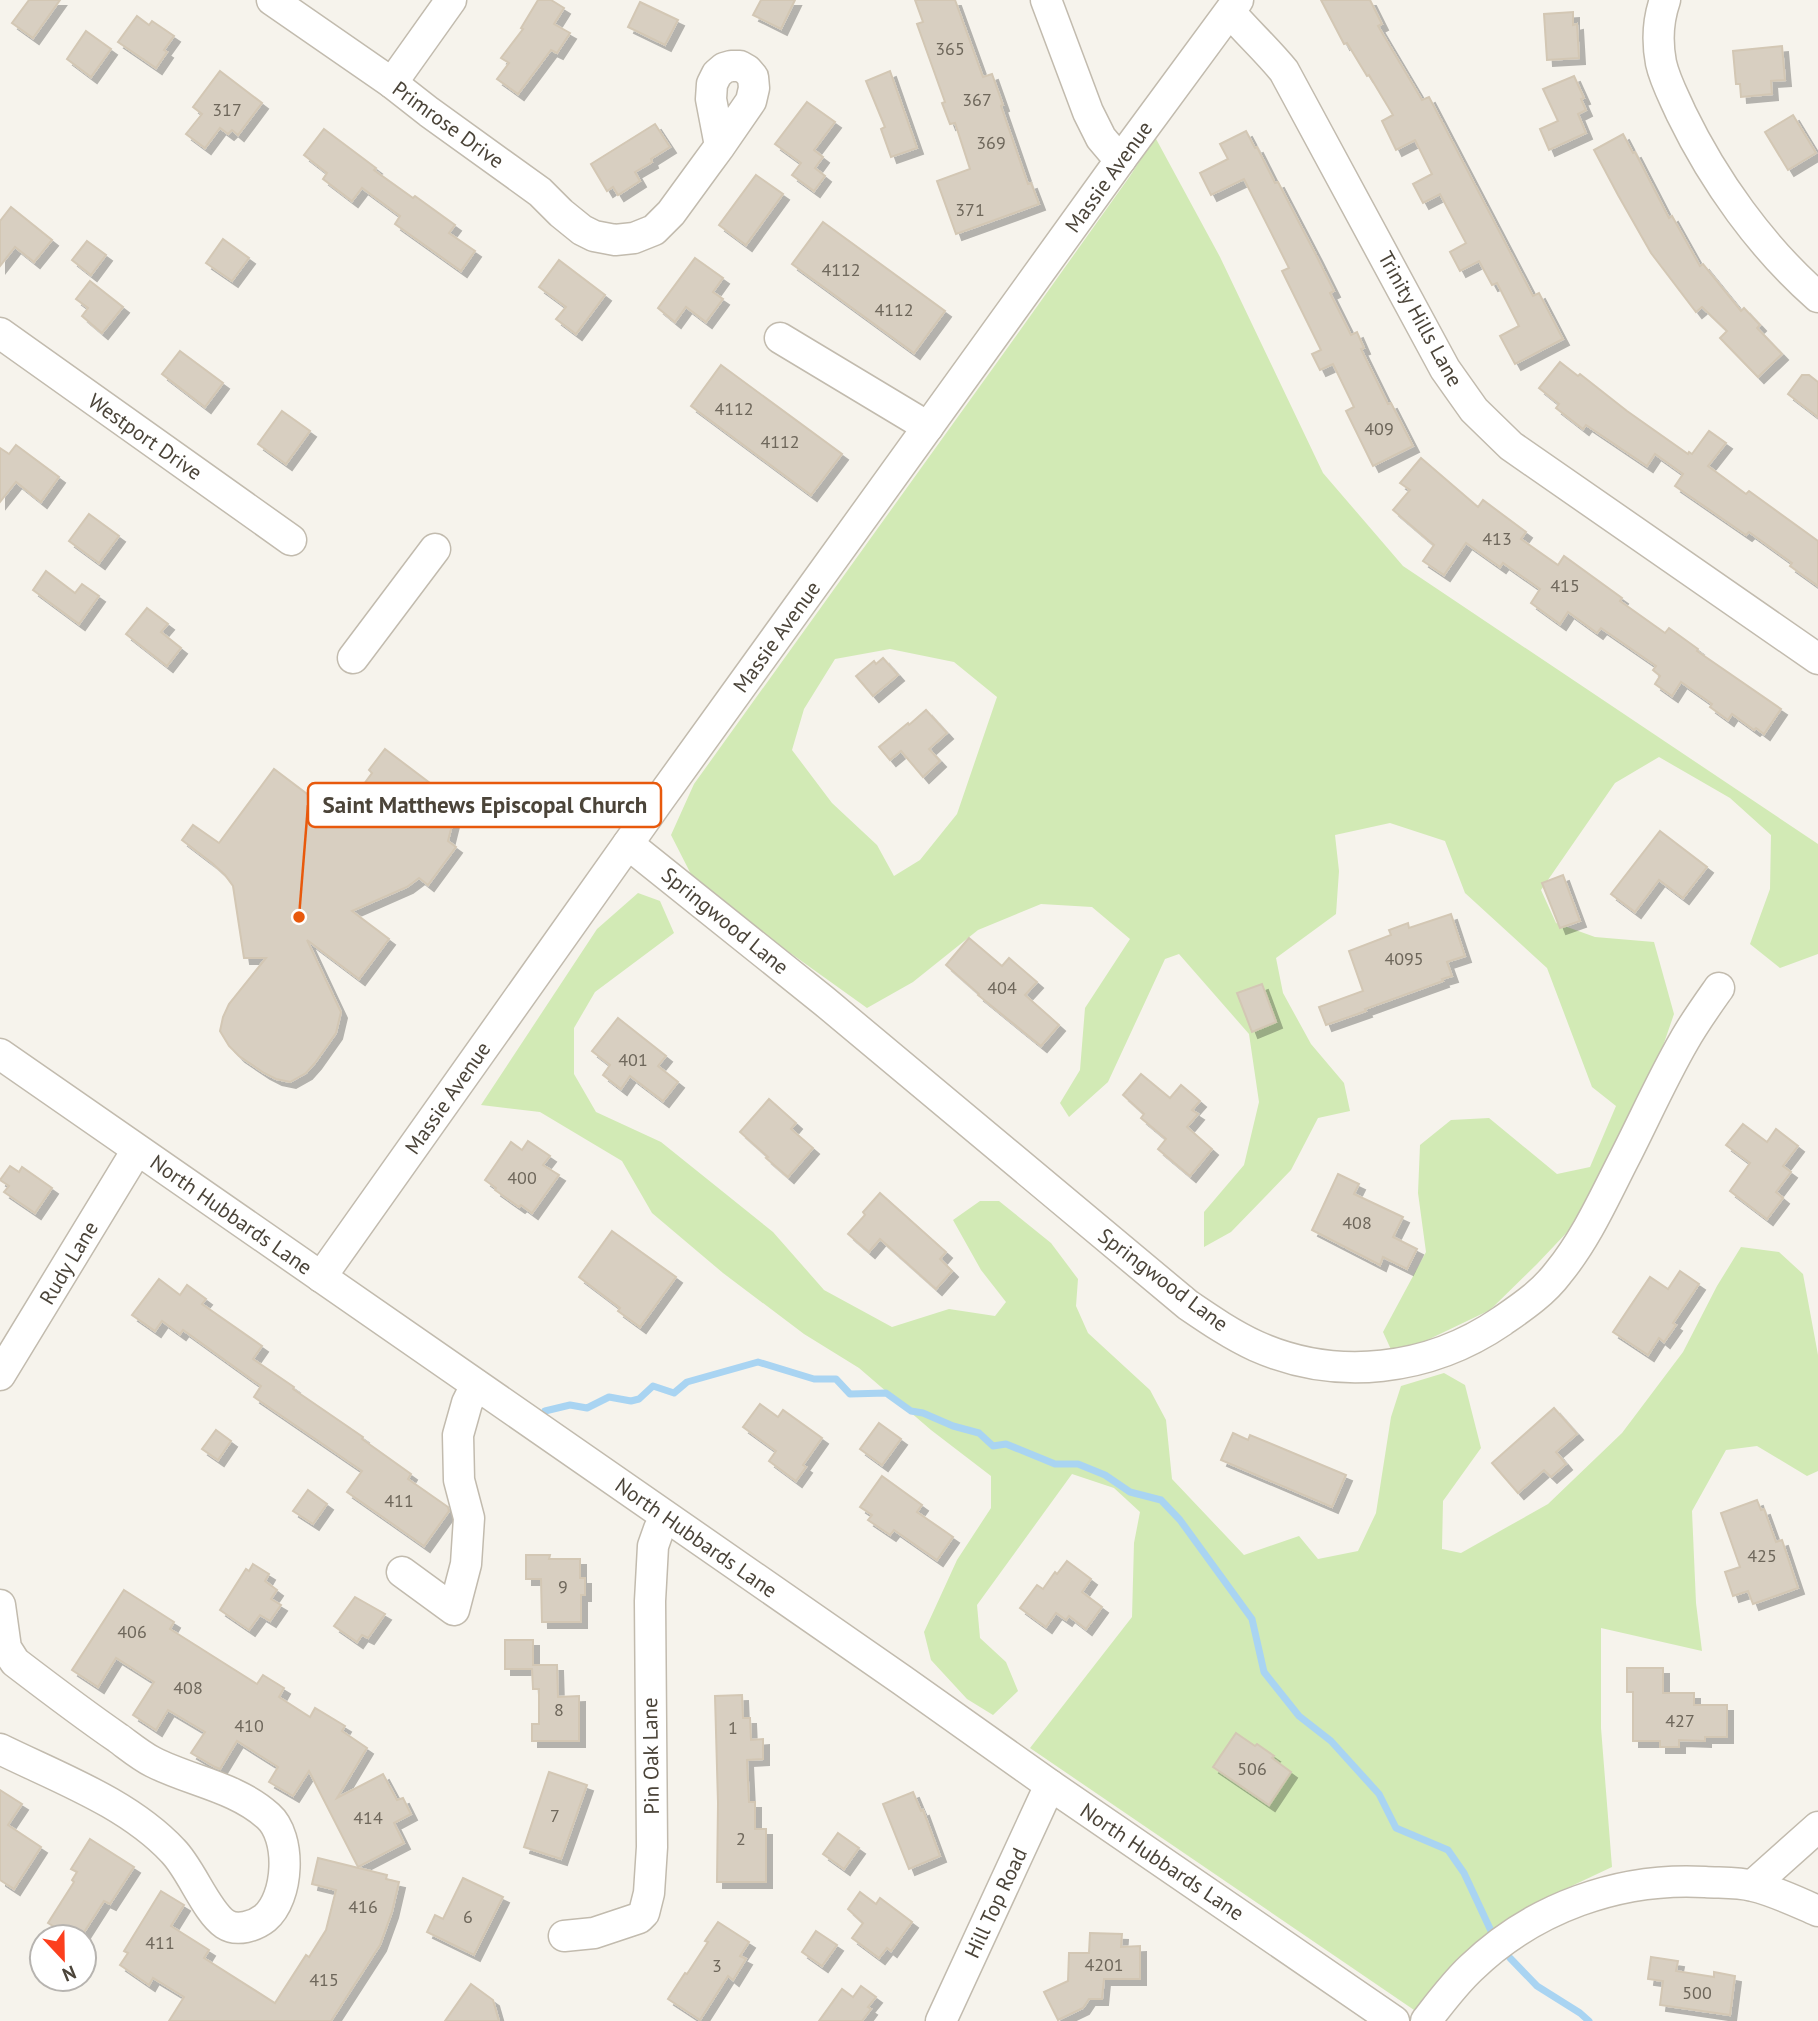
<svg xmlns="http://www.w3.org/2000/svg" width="1818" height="2021" font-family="'PT Sans',sans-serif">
<defs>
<filter id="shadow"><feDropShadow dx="6" dy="6" stdDeviation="0" flood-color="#0004"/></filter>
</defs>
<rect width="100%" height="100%" fill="#f6f3ec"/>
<!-- green -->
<g fill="#d2eab5" fill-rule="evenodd">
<path d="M 1155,137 L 1220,257 L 1323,473 L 1403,566 L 1818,844 L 1818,954 L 1780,968 L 1750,944 L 1770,889 L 1771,835 L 1730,798 L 1659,757 L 1615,783 L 1541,890 L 1556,923 L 1595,937 L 1654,942 L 1674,1014 L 1643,1104 L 1589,1209 L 1537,1264 L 1490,1310 L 1394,1356 L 1383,1332 L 1426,1252 L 1418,1193 L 1420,1145 L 1451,1120 L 1489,1118 L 1557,1174 L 1590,1167 L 1616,1106 L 1592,1087 L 1547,968 L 1465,893 L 1445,841 L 1390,823 L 1335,835 L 1339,871 L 1336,914 L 1276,958 L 1283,993 L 1311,1044 L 1344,1083 L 1350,1111 L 1318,1118 L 1291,1170 L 1231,1232 L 1204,1247 L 1204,1212 L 1244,1165 L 1259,1102 L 1249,1034 L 1179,954 L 1165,959 L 1108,1082 L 1069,1117 L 1060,1103 L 1080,1070 L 1085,1008 L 1130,939 L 1092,907 L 1041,904 L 978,930 L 913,982 L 867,1008 L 697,886 L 671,835 L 694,784 L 1021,329 L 1130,176 ZM 890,649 L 954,662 L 997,697 L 957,814 L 920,860 L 894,876 L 877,845 L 832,803 L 792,750 L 804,709 L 835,659 Z"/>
<polygon points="638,893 660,901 674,933 595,992 574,1028 574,1074 596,1112 661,1142 773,1232 824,1290 892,1327 949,1309 995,1316 1006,1302 981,1270 953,1220 980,1201 999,1201 1051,1243 1078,1279 1076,1306 1088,1333 1150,1390 1166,1420 1172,1479 1244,1555 1299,1536 1318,1559 1358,1551 1376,1513 1391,1417 1401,1386 1444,1373 1465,1385 1481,1448 1443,1501 1442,1549 1461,1553 1548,1504 1622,1433 1683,1352 1717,1286 1741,1247 1779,1252 1803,1274 1818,1355 1818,1471 1807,1476 1757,1446 1726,1450 1692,1511 1696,1603 1702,1651 1601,1628 1601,1728 1612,1867 1527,1907 1417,2012 1030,1748 1132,1617 1134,1543 1140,1512 1114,1488 1072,1474 977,1605 980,1638 1006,1662 1018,1691 993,1715 967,1699 931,1660 924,1632 957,1560 991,1508 991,1476 931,1430 859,1368 804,1334 723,1273 652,1213 622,1161 540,1112 481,1105 597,929"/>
</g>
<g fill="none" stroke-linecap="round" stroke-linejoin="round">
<!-- stream -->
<g stroke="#a9d4f2" stroke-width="7">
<polyline points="545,1411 570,1405 587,1408 609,1397 631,1401 639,1399 653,1386 674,1393 687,1382 758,1362 814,1379 836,1379 850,1394 886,1393 911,1411 923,1413 953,1426 979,1433 993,1446 1006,1444 1055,1464 1078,1464 1105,1475 1130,1492 1161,1500 1180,1520 1252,1619 1264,1672 1299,1716 1331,1741 1379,1794 1396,1828 1448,1850 1464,1873 1492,1933"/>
<polyline points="1510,1958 1537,1986 1580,2013 1589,2021"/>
</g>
</g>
<!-- building -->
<g fill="#d8cfc1" stroke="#d3c7b4" stroke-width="2" filter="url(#shadow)">
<polygon points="29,0 60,0 33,38 12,23"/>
<polygon points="538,0 551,0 564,8 554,24 570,33 557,53 551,50 518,94 497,79 509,63 501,58 523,29 521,28"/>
<polygon points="761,0 795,0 781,29 753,15"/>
<polygon points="915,0 955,0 983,77 992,74 1003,105 1001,106 1028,184 1031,183 1039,204 956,234 937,181 970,169 955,123 950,124 942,103 945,102 917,24 923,22"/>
<polygon points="1321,0 1370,0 1382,24 1378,26 1422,100 1429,97 1533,296 1539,293 1563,339 1515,364 1500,336 1519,326 1497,283 1492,285 1479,261 1460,271 1450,252 1466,243 1440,194 1423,203 1413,184 1432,174 1415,140 1396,150 1382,121 1393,115 1369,75 1367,76 1347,43 1344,44"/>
<polygon points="640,2 678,20 665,45 628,27"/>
<polygon points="1573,12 1573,25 1577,24 1579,58 1547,60 1544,14"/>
<polygon points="137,16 149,25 152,21 174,36 164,50 167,52 156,68 118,42"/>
<polygon points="86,31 111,49 91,77 67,59"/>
<polygon points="1782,46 1785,80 1771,81 1772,94 1741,97 1740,84 1736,84 1733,51"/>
<polygon points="220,71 262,103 238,135 232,130 228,134 220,128 205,148 186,134 202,114 193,107"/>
<polygon points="890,71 917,148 891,157 881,129 885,127 866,81"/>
<polygon points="1574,76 1584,98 1581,99 1586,110 1578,114 1586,133 1549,150 1540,129 1558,121 1543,89"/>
<polygon points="807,102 835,122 814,150 823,157 815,168 825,176 814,191 792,175 801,163 775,144"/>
<polygon points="1793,115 1816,153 1788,170 1765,132"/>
<polygon points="655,124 670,147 651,159 652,162 635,172 640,181 618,195 613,187 607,191 591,164"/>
<polygon points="324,129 376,168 374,170 413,198 415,196 455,225 449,233 475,251 461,271 395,224 400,216 362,188 352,201 323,179 327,173 304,155"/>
<polygon points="1246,131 1255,148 1257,147 1275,183 1278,182 1316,255 1334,291 1330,293 1351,335 1357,332 1364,348 1361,349 1388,404 1391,403 1413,446 1373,466 1346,411 1354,407 1333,364 1320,370 1312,354 1321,350 1282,271 1289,268 1244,179 1211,195 1200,173 1228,159 1220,144"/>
<polygon points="1623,134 1633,153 1635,152 1669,218 1672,216 1700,266 1703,264 1741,311 1744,308 1760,325 1757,328 1782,354 1758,377 1720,338 1727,331 1702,307 1696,312 1651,253 1618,195 1594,150"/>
<polygon points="756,175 783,194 746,245 719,225"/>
<polygon points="11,207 52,240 34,262 15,247 0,266 0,221"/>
<polygon points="823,222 945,311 914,353 792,264"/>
<polygon points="223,239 249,258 232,281 206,263"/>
<polygon points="87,241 106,255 91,275 72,260"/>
<polygon points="695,258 723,278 713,292 723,299 706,322 686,307 675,322 658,308"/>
<polygon points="559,260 605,295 576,334 556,319 566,307 539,287"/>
<polygon points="90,281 123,307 102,333 82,316 88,308 76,299"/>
<polygon points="180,351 223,383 205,407 162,374"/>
<polygon points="1560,362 1578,376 1580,374 1627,411 1688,454 1689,452 1692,454 1709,431 1726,443 1708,466 1746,494 1749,491 1818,541 1818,586 1790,566 1792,563 1749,532 1746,535 1675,486 1683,474 1655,454 1647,466 1586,425 1583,429 1556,408 1559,404 1539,388"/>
<polygon points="721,365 842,454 811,495 691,406"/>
<polygon points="1802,375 1809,375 1818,382 1818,417 1788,394"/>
<polygon points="282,411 310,431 286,464 258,444"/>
<polygon points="16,445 59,477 41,502 16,482 0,502 0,448 9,454"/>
<polygon points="1421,458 1478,507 1483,500 1526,532 1521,539 1558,565 1564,556 1622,598 1620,601 1665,633 1669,628 1698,649 1697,651 1781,709 1764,734 1756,728 1754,730 1732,714 1728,720 1710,707 1712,704 1681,682 1672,696 1655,684 1660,676 1653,670 1656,666 1601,628 1597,633 1568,612 1560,624 1531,603 1540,589 1503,563 1500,567 1466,543 1444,575 1423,561 1434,545 1393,510 1410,490 1400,483"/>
<polygon points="89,514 119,536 99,563 69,541"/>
<polygon points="46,571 75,593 82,584 99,596 79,624 33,590"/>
<polygon points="147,608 168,624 161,632 181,648 167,666 126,634"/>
<polygon points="883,658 898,675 873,696 856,676 874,661 876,664"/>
<polygon points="926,710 947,733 929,749 940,761 923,777 901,751 890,760 879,747 908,723 909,725"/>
<polygon points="385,749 455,802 453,821 448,841 456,847 428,885 419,878 407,887 352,911 389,939 359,979 307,940 341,1012 336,1033 315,1063 306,1073 290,1082 276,1079 264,1073 239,1056 229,1046 220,1031 223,1017 229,1004 266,958 244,958 233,886 225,875 212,863 182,840 193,825 219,843 274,769 339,818 372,773 369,770"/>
<polygon points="1660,831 1707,867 1683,898 1659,880 1635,912 1611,894"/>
<polygon points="1563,875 1580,921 1560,928 1542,883"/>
<polygon points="1451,914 1465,956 1447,962 1452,976 1442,979 1443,981 1365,1009 1366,1011 1326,1025 1319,1007 1363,991 1349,951 1391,935 1389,930 1408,923 1409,928"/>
<polygon points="969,938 1002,966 1009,958 1037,982 1025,995 1059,1025 1041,1046 978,995 979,994 946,965"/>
<polygon points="1262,984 1276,1022 1252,1032 1237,993"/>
<polygon points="618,1018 666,1056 658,1066 678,1082 663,1101 630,1076 621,1089 603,1075 610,1065 592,1051"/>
<polygon points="1141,1074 1170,1098 1181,1085 1200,1101 1192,1110 1198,1114 1187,1127 1212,1149 1190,1176 1158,1149 1166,1139 1141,1118 1144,1114 1123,1095"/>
<polygon points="769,1099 796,1123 791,1129 813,1148 788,1177 766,1158 768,1157 740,1132"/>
<polygon points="1743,1124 1767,1142 1776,1129 1798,1146 1783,1166 1791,1172 1776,1192 1783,1198 1767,1219 1730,1191 1750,1163 1726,1145"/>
<polygon points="528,1141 550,1156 543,1165 559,1175 532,1213 521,1205 519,1207 495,1190 496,1188 485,1180 511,1142 522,1150"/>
<polygon points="10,1166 19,1172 22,1167 52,1188 35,1213 4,1192 9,1186 0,1180"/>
<polygon points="1338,1174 1359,1184 1354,1194 1403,1217 1393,1237 1417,1249 1407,1269 1383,1257 1380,1265 1312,1230"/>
<polygon points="880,1193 946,1252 940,1259 952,1271 936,1289 880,1239 869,1252 848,1234 865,1215 863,1212"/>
<polygon points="612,1231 676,1277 640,1327 618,1311 620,1308 579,1277"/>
<polygon points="1680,1271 1699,1284 1673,1323 1676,1325 1664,1342 1659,1338 1648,1355 1613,1332 1650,1277 1668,1289"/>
<polygon points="159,1279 180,1295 187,1285 206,1299 202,1304 262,1346 253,1359 294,1387 293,1389 363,1437 362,1439 411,1474 408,1479 448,1507 449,1511 424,1546 347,1492 362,1471 254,1397 261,1386 183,1330 180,1334 162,1321 155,1331 132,1315"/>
<polygon points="760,1404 778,1417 783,1410 822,1438 803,1465 806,1467 796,1481 769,1461 776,1451 743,1427"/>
<polygon points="1554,1408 1577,1434 1556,1452 1566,1464 1551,1477 1544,1470 1518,1493 1492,1463"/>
<polygon points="879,1423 901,1439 882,1465 860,1449"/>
<polygon points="216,1430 231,1441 218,1460 202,1449"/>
<polygon points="1233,1433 1248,1440 1250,1435 1346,1475 1332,1507 1221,1460"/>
<polygon points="882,1476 922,1505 917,1512 953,1537 937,1560 894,1530 890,1535 868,1520 872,1515 860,1507"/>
<polygon points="308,1490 327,1504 313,1524 293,1511"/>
<polygon points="1757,1500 1761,1510 1764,1509 1776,1542 1782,1540 1798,1588 1753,1604 1748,1591 1733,1596 1725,1572 1740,1567 1721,1513"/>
<polygon points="526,1555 550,1555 549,1559 580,1559 580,1578 585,1578 585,1595 581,1595 581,1622 542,1622 541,1579 526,1579"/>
<polygon points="1067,1561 1091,1579 1082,1592 1102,1607 1086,1629 1069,1616 1066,1620 1056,1613 1046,1627 1020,1608 1037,1585 1043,1589 1055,1572 1057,1574"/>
<polygon points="253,1564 269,1574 265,1581 277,1590 271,1599 281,1605 270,1621 260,1615 249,1630 220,1610 246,1569 249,1571"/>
<polygon points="124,1590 174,1622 170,1629 257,1684 263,1675 284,1688 279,1697 310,1717 315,1708 345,1726 342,1731 367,1748 337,1798 383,1774 397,1800 403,1798 411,1814 394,1823 404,1843 358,1867 309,1771 293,1796 269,1782 278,1767 237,1741 220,1769 215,1767 191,1753 205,1732 168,1710 156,1730 133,1715 154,1682 116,1658 98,1687 72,1670"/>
<polygon points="355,1597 385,1614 368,1638 362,1635 357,1642 334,1626"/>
<polygon points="505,1640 533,1640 533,1665 557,1665 558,1697 579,1696 579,1741 532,1741 532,1724 539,1724 539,1689 533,1689 532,1669 505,1669"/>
<polygon points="1627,1668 1663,1668 1663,1693 1694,1693 1694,1705 1727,1705 1727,1737 1705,1737 1705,1741 1679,1740 1679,1747 1660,1747 1660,1741 1633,1741 1633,1692 1627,1692"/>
<polygon points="742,1695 743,1718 750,1718 751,1740 763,1739 763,1759 747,1760 749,1802 755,1802 755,1829 766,1829 766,1882 717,1882 718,1803 715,1696"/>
<polygon points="1236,1733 1255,1746 1257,1744 1274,1756 1272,1758 1291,1772 1269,1805 1213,1767"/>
<polygon points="549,1772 587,1785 561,1859 524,1847"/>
<polygon points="0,1790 22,1804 8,1825 41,1847 14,1889 0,1880"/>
<polygon points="913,1792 921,1811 923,1810 940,1856 909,1869 883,1804"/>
<polygon points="838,1833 859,1848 844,1869 823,1854"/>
<polygon points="90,1839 134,1867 110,1904 104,1901 81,1937 71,1937 48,1923 74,1882 72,1880 77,1872 71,1869"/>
<polygon points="318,1858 387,1875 386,1879 399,1882 392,1912 380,1945 331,2021 169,2021 184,1997 153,1978 149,1985 120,1965 128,1953 124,1951 161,1891 184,1905 171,1926 209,1950 204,1958 275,2003 306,1955 309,1957 326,1930 336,1890 312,1884"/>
<polygon points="463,1878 503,1897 474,1955 427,1932 435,1915 443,1919"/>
<polygon points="860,1892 876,1904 880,1898 912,1922 891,1951 887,1948 879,1958 852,1938 863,1923 848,1909"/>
<polygon points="718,1922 749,1942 740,1956 746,1959 733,1980 728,1976 700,2020 668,1999 685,1973 687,1974 708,1942 705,1941"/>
<polygon points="816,1931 837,1945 822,1966 802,1952"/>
<polygon points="1090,1933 1122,1934 1121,1947 1140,1946 1140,1979 1104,1979 1102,1999 1089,1999 1083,2008 1058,2020 1044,1992 1068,1981 1069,1953 1089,1953"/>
<polygon points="1651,1957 1678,1961 1676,1971 1714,1977 1714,1972 1735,1976 1730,2015 1660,2005 1663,1981 1648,1979"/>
<polygon points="471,1984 493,2000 499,2021 445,2021"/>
<polygon points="861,1986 876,1997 868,2007 871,2009 862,2021 819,2021 842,1989 853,1997"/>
</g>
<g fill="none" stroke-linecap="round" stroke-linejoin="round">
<!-- minor casing -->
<g stroke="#c2bbae" stroke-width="33">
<g id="minor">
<polyline points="272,0 392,83 429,112 540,192 561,213 582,230 594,236 615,240 634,238 654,230 671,213 706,165 720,146 751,101 754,88 753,77 747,70 740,66 731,66 724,68 717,74 712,84 711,99 720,146"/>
<polyline points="1046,0 1088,112 1101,138 1112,151 1121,159"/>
<path d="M 1665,0 C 1658,20 1657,42 1661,63 C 1665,81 1674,97 1681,113 C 1714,181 1761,247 1818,297"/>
<path d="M 1230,12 C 1247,32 1267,50 1284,71 L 1445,369 L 1474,410 L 1511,446 L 1818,659"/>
<polyline points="392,83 451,0"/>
<polyline points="0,333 291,540"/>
<polyline points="780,338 928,427"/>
<polyline points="353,658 435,549"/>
<path d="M 628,844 L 824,1001 L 1188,1305 C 1210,1320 1232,1335 1256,1346 C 1337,1382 1429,1371 1502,1321 C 1522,1307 1543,1293 1558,1273 C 1586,1239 1604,1198 1624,1159 C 1644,1120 1662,1079 1684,1041 C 1694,1023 1707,1005 1719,988"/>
<polyline points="0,1054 902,1680 1050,1785 1394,2021"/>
<polyline points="321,1277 659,800 1121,159 1238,0"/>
<polyline points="0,1375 137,1150"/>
<polyline points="402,1572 454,1610 466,1564 469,1518 459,1480 458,1435 467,1403 476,1385"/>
<path d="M 0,1605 L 6,1648 L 15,1662 C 49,1688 83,1714 118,1738 C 129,1746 141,1756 153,1762 C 190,1781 236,1787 268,1816 C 292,1837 289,1898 265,1918 C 255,1926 237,1932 225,1924 C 206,1911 191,1869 173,1851 C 128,1803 59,1778 0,1749"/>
<polyline points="1753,1885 1818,1827"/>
<polyline points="564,1936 594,1933 639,1918 644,1913 649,1893 652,1847 650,1601 653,1546 659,1529 667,1518"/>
<polyline points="941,2021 1050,1785"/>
<path d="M 1426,2021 C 1440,2003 1454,1984 1471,1968 C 1533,1908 1619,1877 1705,1882 C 1721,1883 1738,1882 1753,1886 C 1775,1891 1797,1902 1818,1911"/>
</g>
</g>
<!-- minor -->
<use href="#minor" stroke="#fff" stroke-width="30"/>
</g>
<g text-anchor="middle" stroke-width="5" stroke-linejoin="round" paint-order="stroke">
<!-- number labels -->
<g font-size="18" fill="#6e675b">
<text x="950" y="55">365</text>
<text x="977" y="106">367</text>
<text x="227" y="116">317</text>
<text x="991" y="149">369</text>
<text x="970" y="216">371</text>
<text x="841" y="276">4112</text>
<text x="894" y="316">4112</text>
<text x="734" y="415">4112</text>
<text x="1379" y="435">409</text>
<text x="780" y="448">4112</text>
<text x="1497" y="545">413</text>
<text x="1565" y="592">415</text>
<text x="1404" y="965">4095</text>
<text x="1002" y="994">404</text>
<text x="633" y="1066">401</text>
<text x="522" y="1184">400</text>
<text x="1357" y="1229">408</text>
<text x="399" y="1507">411</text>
<text x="1762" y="1562">425</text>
<text x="563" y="1593">9</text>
<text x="132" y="1638">406</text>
<text x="188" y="1694">408</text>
<text x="559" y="1716">8</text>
<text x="1680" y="1727">427</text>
<text x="249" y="1732">410</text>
<text x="733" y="1734">1</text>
<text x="1252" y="1775">506</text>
<text x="555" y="1822">7</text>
<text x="368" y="1824">414</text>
<text x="741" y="1845">2</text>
<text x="363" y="1913">416</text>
<text x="468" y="1923">6</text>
<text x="160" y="1949">411</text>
<text x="1104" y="1971">4201</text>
<text x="717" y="1972">3</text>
<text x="324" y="1986">415</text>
<text x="1697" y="1999">500</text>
</g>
<!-- street labels -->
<g font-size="21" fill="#4b4439" stroke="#fff">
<text transform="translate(448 125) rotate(36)" y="7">Primrose Drive</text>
<text transform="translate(1109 177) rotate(-54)" y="7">Massie Avenue</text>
<text transform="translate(1420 319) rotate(61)" y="7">Trinity Hills Lane</text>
<text transform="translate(145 437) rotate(35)" y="7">Westport Drive</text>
<text transform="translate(777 637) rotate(-54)" y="7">Massie Avenue</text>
<text transform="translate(725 921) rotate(39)" y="7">Springwood Lane</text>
<text transform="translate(448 1098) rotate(-55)" y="7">Massie Avenue</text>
<text transform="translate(231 1215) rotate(35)" y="7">North Hubbards Lane</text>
<text transform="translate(69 1263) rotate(-59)" y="7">Rudy Lane</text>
<text transform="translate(1163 1280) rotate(37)" y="7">Springwood Lane</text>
<text transform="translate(696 1538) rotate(35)" y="7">North Hubbards Lane</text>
<text transform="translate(651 1756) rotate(-91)" y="7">Pin Oak Lane</text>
<text transform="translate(1162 1862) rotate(34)" y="7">North Hubbards Lane</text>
<text transform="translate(996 1903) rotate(-65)" y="7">Hill Top Road</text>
</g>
</g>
<!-- callouts -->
<path fill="none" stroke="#e8590c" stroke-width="2.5" d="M299 917L308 805"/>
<circle fill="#e8590c" stroke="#fff" stroke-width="2.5" cx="299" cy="917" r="7"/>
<rect fill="#fff" stroke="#e8590c" stroke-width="2.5" x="308" y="783" width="353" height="44" rx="7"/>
<g font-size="23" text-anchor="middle" font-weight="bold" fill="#4b4439">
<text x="485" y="813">Saint Matthews Episcopal Church</text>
</g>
<!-- north arrow -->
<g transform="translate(63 1958) rotate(158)"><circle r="33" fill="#ffffff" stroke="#b7b4b0" stroke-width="2"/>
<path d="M0-5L12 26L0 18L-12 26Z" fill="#fc3f1d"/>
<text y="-10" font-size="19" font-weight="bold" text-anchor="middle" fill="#4b4439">N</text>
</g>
</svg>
